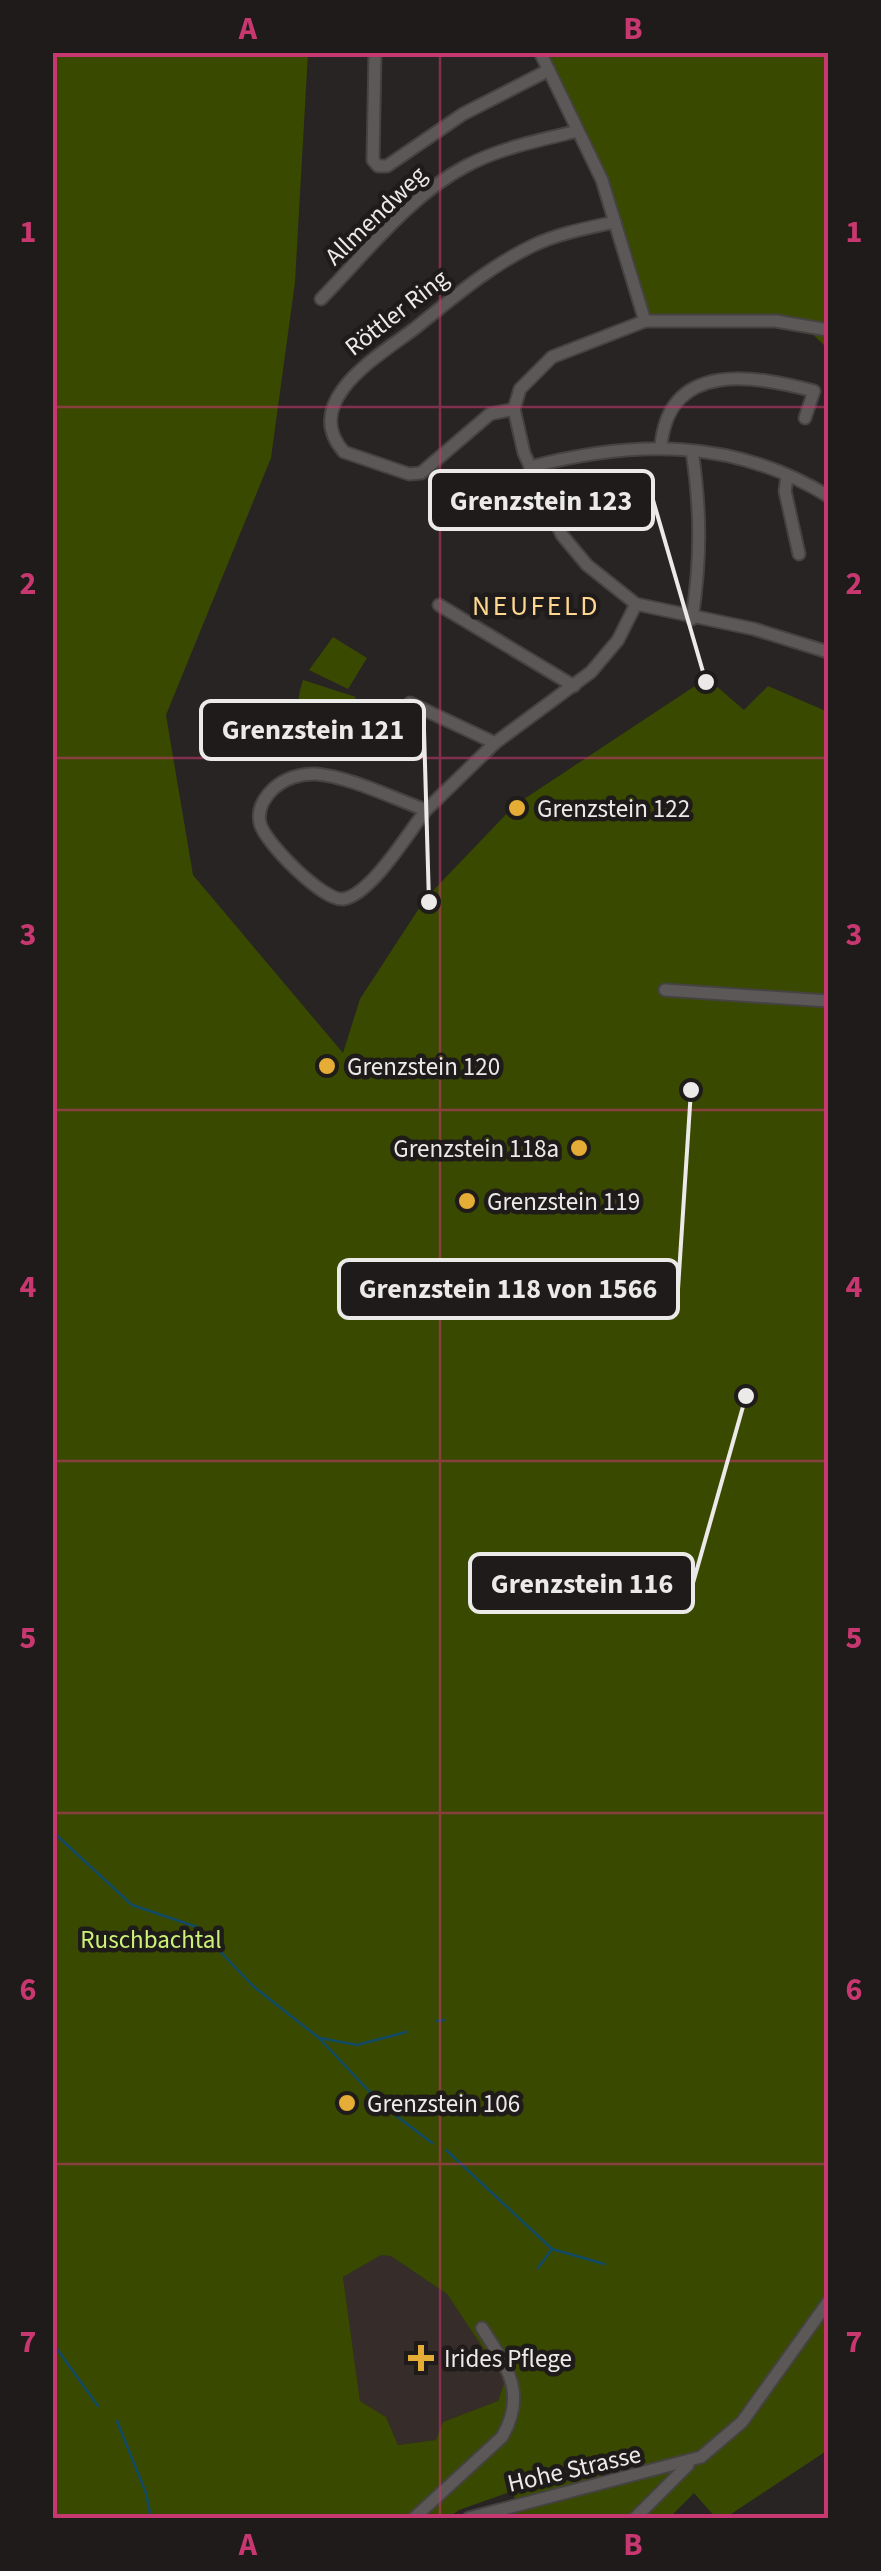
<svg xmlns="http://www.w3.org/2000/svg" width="881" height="2571" font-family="'Source Sans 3',sans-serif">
<rect width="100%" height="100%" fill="#282423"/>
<!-- built -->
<polygon fill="#362c29" points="380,2255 391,2255 447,2294 506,2381 498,2401 444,2422 437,2440 398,2445 386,2417 360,2401 343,2277"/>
<!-- green -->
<g fill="#394900" fill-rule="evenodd">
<path d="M 52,53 L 308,53 L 295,282 L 271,458 L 166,715 L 193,875 L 343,1053 L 360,999 L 425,899 L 515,805 L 707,678 L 744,710 L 768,686 L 828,712 L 828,2450 L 725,2518 L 716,2518 L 694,2493 L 669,2518 L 510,2518 L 507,2507 L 516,2505 L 513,2491 L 459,2510 L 448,2518 L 53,2518 ZM 381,2255 L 391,2256 L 447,2294 L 505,2381 L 498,2401 L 443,2422 L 436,2440 L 398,2445 L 386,2417 L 360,2401 L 343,2277 Z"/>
<polygon points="540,53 828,53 828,349 800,322 645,321 615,222"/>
<polygon points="333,637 367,658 348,689 309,670"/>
<path d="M 303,680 L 356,697 L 324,755 C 298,730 292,714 303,680 Z"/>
</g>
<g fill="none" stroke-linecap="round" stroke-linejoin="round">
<!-- stream -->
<g stroke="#104a66" stroke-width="2.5">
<polyline points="52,1831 132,1905 197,1927 253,1986 319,2038 382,2105 432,2143"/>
<polyline points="436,2021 444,2020"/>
<polyline points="320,2038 357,2045 406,2032"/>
<polyline points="446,2150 552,2249 604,2264"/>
<polyline points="538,2268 552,2249"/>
<polyline points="52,2342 98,2406"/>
<polyline points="117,2421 146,2493 151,2518"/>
</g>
<!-- minor casing -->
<g stroke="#454341" stroke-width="15">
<g id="minor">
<polyline points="375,52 373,160 378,166 387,166 463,114 549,70"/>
<polyline points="540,52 602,180 645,321"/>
<path d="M 321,299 C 365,254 409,196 466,166 C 500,148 540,140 578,131"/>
<polyline points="828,330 776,321 645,321 552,357 520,389 514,409 524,453 562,535 587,565 636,604 754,629 828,652"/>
<path d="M 514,409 L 490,414 L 421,473 L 409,474 L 344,452 C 299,401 380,355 414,329 C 453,298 488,267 534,245 C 560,233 588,228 615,222"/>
<path d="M 661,446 C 669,359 756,376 814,391 L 805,418"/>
<path d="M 530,467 C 634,440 733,438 828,496"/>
<polyline points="787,477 785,491 799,554"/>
<polyline points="439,605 574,686"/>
<path d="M 692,619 C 701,560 701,510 692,451"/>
<polyline points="410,703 495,743"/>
<path d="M 426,810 C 409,832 371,895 343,899 C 323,901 264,842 260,823 C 257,810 264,798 273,789 C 284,779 300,773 316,774 C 351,777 392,798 426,810 L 495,743 L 591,672 L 618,640 L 636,604"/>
<polyline points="665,990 828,1001"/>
<path d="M 414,2518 L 502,2437 C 528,2392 506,2366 482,2328"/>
<polyline points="469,2518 701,2457 742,2422 828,2302"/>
<polyline points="635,2518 688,2465"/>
</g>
</g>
<!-- minor -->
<use href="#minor" stroke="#5c5857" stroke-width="11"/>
</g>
<!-- grid -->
<path fill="none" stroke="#c83870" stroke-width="2.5" stroke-opacity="0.55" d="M 440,52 L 440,2518M 52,407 L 828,407M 52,758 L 828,758M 52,1110 L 828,1110M 52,1461 L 828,1461M 52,1813 L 828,1813M 52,2164 L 828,2164"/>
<!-- markers -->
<g fill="#e5ad35" stroke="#1e1b1a" stroke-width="4">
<circle cx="517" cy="808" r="10"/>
<circle cx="327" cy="1066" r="10"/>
<circle cx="579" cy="1148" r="10"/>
<circle cx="467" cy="1201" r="10"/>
<circle cx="347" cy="2103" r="10"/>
<path d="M416 2343h10v10h10v10h-10v10h-10v-10h-10v-10h10z"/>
</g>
<g text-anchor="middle" stroke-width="9" stroke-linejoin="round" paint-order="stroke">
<!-- street labels -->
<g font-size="25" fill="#eceae9" stroke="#1e1b1a">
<text transform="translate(375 215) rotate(-44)" y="9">Allmendweg</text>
<text transform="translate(396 312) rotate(-38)" y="9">Röttler Ring</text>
<text transform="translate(574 2468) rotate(-13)" y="9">Hohe Strasse</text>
</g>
<!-- poi labels -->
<g font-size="25" fill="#eceae9" stroke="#1e1b1a" text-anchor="start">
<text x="537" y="817">Grenzstein 122</text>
<text x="347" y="1075">Grenzstein 120</text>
<text x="559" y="1157" text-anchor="end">Grenzstein 118a</text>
<text x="487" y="1210">Grenzstein 119</text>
<text x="367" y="2112">Grenzstein 106</text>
<text x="444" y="2367">Irides Pflege</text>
</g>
<!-- park labels -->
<g font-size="25" fill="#cdf076" stroke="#1e1b1a">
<text x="151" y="1948">Ruschbachtal</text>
</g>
<!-- neighbourhood labels -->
<g font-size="28" letter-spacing="2.5" fill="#fed78f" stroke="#1e1b1a">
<text x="536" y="615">NEUFELD</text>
</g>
</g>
<!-- callouts -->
<path fill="none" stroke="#eceae9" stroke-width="4" d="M706 682L653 500M429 902L424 730M691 1090L678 1289M746 1396L693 1583"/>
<g fill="#eceae9" stroke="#1e1b1a" stroke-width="4">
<circle cx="706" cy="682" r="10"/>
<circle cx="429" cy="902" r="10"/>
<circle cx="691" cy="1090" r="10"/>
<circle cx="746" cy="1396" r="10"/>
</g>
<g fill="#1e1b1a" stroke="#eceae9" stroke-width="4">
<rect x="430" y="471" width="223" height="58" rx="10"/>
<rect x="201" y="701" width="223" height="58" rx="10"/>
<rect x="339" y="1260" width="339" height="58" rx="10"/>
<rect x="470" y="1554" width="223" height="58" rx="10"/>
</g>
<g font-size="28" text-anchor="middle" font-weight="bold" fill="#eceae9">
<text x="541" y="510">Grenzstein 123</text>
<text x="313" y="739">Grenzstein 121</text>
<text x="508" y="1298">Grenzstein 118 von 1566</text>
<text x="582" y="1593">Grenzstein 116</text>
</g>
<!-- border -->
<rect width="881" height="2571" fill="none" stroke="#1e1b1a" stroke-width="110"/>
<rect x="55" y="55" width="771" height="2461" fill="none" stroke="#c83870" stroke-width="4"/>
<g font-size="32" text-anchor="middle" font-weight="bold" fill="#c83870">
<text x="248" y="39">A</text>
<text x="633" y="39">B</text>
<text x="28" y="242">1</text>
<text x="854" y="242">1</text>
<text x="28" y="594">2</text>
<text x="854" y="594">2</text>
<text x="28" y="945">3</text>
<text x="854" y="945">3</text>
<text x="28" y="1297">4</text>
<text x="854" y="1297">4</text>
<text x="28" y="1648">5</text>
<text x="854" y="1648">5</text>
<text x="28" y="2000">6</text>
<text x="854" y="2000">6</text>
<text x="28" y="2352">7</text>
<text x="854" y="2352">7</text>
<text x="248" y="2555">A</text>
<text x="633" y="2555">B</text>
</g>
</svg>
